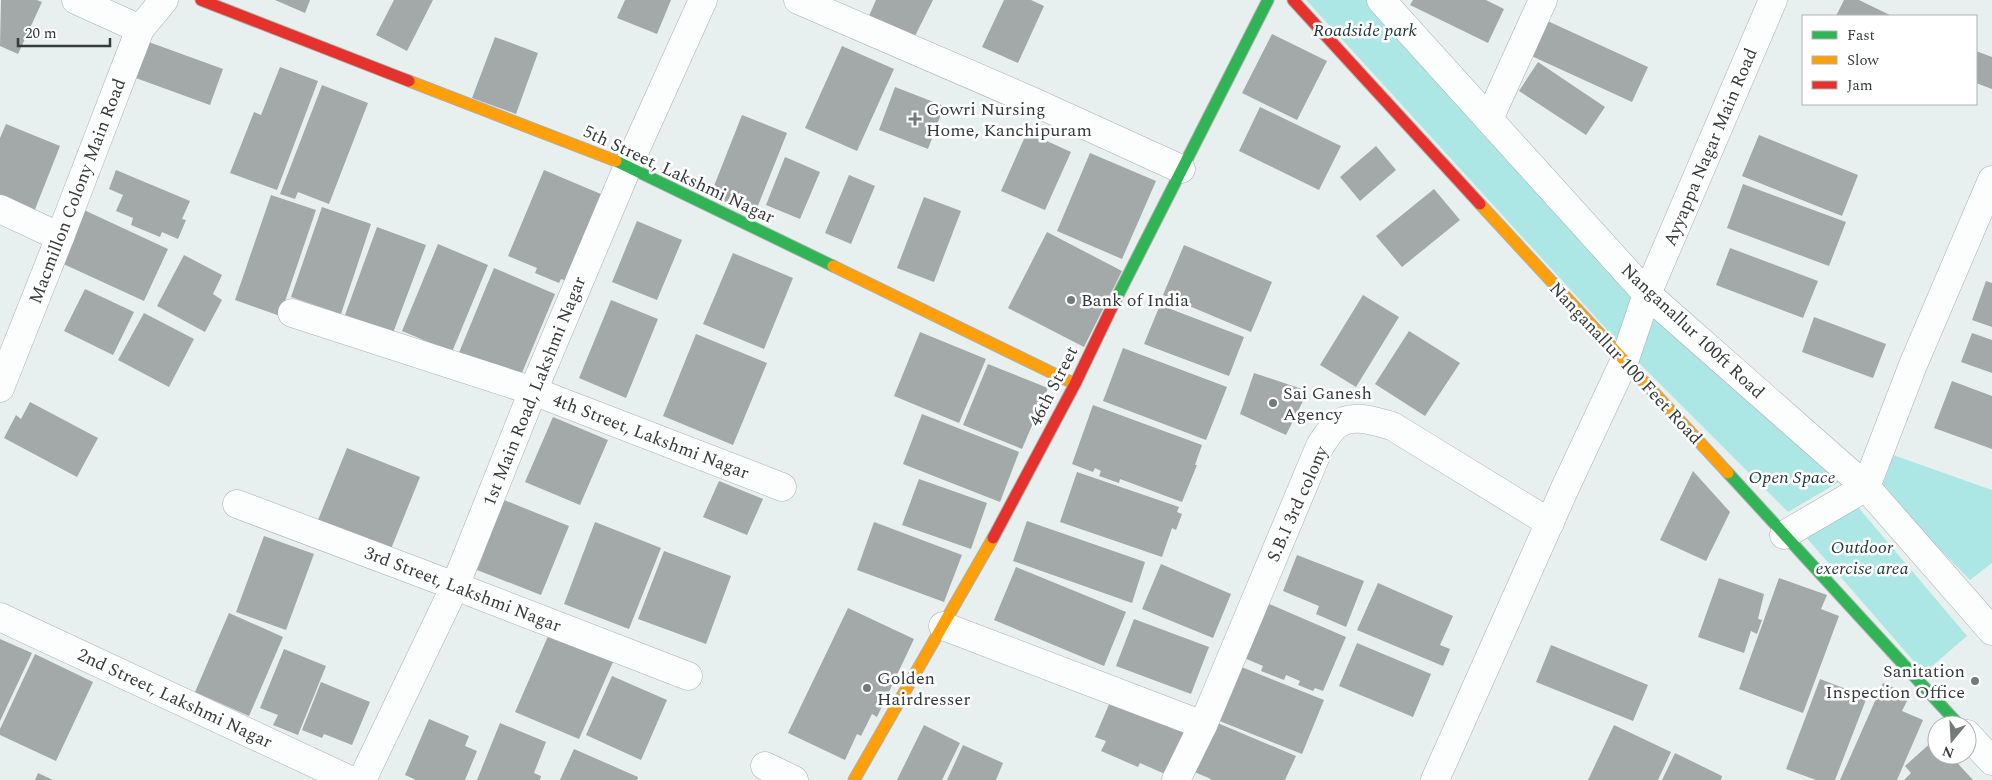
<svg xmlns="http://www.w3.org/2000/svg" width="1992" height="780" font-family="Spectral,serif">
<rect width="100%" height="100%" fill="#e8f0ef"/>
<!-- green -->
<g fill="#ace7e6">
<polygon points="1306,0 1369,0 1638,297 1621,345"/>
<polygon points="1655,312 1839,482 1788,512 1635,359"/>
<polygon points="1893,455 1992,490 1992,563 1970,580 1881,490"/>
<polygon points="1852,500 1967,636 1924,673 1805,536"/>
</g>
<!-- building -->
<g fill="#a3a8a8">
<polygon points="1,0 37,0 42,2 18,54 0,46"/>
<polygon points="275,0 310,0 305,13"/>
<polygon points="394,0 433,0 407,51 376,35"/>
<polygon points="625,0 671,0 657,34 617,18"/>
<polygon points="876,0 933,0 914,38 869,16"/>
<polygon points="1004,0 1031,0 1044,6 1018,63 982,47"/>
<polygon points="1413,0 1486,0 1504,9 1488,43 1410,5"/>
<polygon points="1844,0 1859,0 1892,16 1836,16"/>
<polygon points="1541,18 1648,67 1632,102 1525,53"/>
<polygon points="1272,34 1327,61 1297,120 1242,93"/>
<polygon points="495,37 538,53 516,114 472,98"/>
<polygon points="146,41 223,69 210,105 133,77"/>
<polygon points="842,46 894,69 857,151 805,128"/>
<polygon points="1976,51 1992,57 1992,89 1976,83"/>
<polygon points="1538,62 1605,107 1586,135 1519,91"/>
<polygon points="280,67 318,81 277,190 230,173 254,112 261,115"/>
<polygon points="322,85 368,103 329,204 298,192 295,199 280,194"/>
<polygon points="895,87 944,106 928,149 879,130"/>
<polygon points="1260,107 1341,146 1319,190 1239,151"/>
<polygon points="742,115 787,133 755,213 710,196"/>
<polygon points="6,124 60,146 32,217 0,204 0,138"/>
<polygon points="1027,132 1071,152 1045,210 1001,191"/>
<polygon points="1759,135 1858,175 1842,216 1742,176"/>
<polygon points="1376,146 1396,170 1360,201 1340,177"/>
<polygon points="1090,153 1156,181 1122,259 1057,231"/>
<polygon points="785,157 820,172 800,219 766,205"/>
<polygon points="116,170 190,201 182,219 186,220 178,239 162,232 160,237 131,225 133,218 116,211 123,195 109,189"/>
<polygon points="544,170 608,197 572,283 561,279 559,283 535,273 537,268 508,256"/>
<polygon points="849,175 875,186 851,244 825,233"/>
<polygon points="1743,184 1846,222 1829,266 1727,228"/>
<polygon points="1434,189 1460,220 1402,267 1376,236"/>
<polygon points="271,195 316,210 280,316 235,300"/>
<polygon points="924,197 961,211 934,282 897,268"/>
<polygon points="322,207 371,224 341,314 291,297"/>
<polygon points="84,210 168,249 144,301 59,262"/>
<polygon points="637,221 682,240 657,300 612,282"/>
<polygon points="377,227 426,245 393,333 345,315"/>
<polygon points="1047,232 1122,271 1084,347 1008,308"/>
<polygon points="438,244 488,265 452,352 402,331"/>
<polygon points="1184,245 1272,282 1251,332 1163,295"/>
<polygon points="1730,248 1818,281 1803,318 1716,285"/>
<polygon points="733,253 793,278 764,349 703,324"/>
<polygon points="184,255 222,275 213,294 222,300 205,332 157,306"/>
<polygon points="494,268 555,294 519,380 458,355"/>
<polygon points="1986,281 1992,283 1992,327 1972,320"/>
<polygon points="85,289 134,312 113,355 64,331"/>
<polygon points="1363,295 1399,317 1356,387 1320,365"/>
<polygon points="611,300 658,319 626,398 579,378"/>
<polygon points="1160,305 1244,337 1229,376 1144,344"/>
<polygon points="144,313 194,339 169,387 118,360"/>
<polygon points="1814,317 1886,344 1873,378 1802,352"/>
<polygon points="1409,331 1460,363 1425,416 1375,384"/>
<polygon points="920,332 986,359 959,423 894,396"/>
<polygon points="1972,333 1992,340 1992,373 1961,362"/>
<polygon points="696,334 767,363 733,445 663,416"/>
<polygon points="1123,348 1227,387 1206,440 1103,401"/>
<polygon points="988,364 1048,388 1022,449 963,425"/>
<polygon points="1254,373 1308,391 1286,435 1240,414"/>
<polygon points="1952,381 1992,396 1992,449 1934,428"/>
<polygon points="30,402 98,438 77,477 4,438 16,415 21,419"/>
<polygon points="1093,405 1202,445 1195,465 1197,465 1182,502 1120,479 1119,483 1099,476 1101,471 1095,468 1093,472 1072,464"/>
<polygon points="922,414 1019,452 1000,502 903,464"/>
<polygon points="553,417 608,440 580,505 525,482"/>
<polygon points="347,448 420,477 391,549 318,520"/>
<polygon points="1693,471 1730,512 1706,561 1660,540"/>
<polygon points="1077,472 1179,507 1177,512 1182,514 1176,530 1172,528 1162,557 1060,522"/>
<polygon points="919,479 987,503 971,549 902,525"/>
<polygon points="719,481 763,499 747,535 703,517"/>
<polygon points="504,500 569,526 541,595 477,570"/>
<polygon points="1027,521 1145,562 1132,603 1013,561"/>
<polygon points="595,522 661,548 629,629 564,604"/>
<polygon points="874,522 962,555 944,602 857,570"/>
<polygon points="264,536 314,554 286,630 236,612"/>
<polygon points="664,551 731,576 706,644 638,619"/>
<polygon points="1297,555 1364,581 1346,627 1316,614 1319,606 1283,591"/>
<polygon points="1161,564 1231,594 1213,638 1142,609"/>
<polygon points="1016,567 1126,612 1104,666 994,620"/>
<polygon points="1719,578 1764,594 1758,619 1762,620 1757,634 1751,631 1744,653 1698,637"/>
<polygon points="1779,578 1827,595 1821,609 1839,616 1803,713 1739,689"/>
<polygon points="1378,583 1453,616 1440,645 1450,649 1443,666 1357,630"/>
<polygon points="1260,600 1346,637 1323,691 1315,688 1313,691 1298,685 1300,681 1286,675 1284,680 1261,671 1263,666 1237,655"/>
<polygon points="848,608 914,639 877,717 872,714 861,736 857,734 845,760 788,733"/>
<polygon points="229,613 283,637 249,716 195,692"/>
<polygon points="1134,619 1209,647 1191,694 1116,666"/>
<polygon points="549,634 613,662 579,739 515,712"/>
<polygon points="0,639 32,653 0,721"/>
<polygon points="1357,643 1431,674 1413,717 1339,686"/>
<polygon points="1551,645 1648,685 1633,721 1536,682"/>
<polygon points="284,649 326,666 298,735 273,725 278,715 260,708"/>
<polygon points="35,654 93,682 56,761 0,735 0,729"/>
<polygon points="1239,666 1324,700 1302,754 1217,720"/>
<polygon points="612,676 667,700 641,760 586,735"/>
<polygon points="1820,679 1867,697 1835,780 1816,780 1786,769"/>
<polygon points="321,682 370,702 352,745 324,734 322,738 302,730"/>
<polygon points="1883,683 1910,695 1902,711 1923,720 1897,780 1840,780"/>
<polygon points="1113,695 1195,730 1174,778 1140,763 1138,767 1101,751 1106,741 1095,737"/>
<polygon points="429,719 469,736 465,746 477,751 465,780 416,780 405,775"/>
<polygon points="1213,721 1296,756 1285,780 1210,780 1211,779 1192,771"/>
<polygon points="500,723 546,742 534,773 541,776 540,780 477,780"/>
<polygon points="924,725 960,743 942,780 897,780"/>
<polygon points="1614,725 1671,752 1658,780 1588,780"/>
<polygon points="1935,739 1937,741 1937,755 1950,755 1973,780 1904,780 1911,773 1905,766"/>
<polygon points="963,745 1003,763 996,780 947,780"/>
<polygon points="574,749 638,777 637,780 560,780"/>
<polygon points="1675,753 1722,776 1721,780 1662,780"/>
<polygon points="38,773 53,780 35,780"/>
</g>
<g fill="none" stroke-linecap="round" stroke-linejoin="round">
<!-- street casing -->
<g stroke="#aab0b0" stroke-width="29">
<g id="street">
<polyline points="76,0 140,29"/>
<polyline points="798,0 1034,102 1181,169"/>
<polyline points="1381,0 1647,294 1866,487 1992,631"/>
<polyline points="1489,119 1543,0"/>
<polyline points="0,209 60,237"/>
<polyline points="292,313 533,391 782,487"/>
<polyline points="0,388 60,237 140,29 164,0"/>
<polyline points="237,504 455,586 688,676"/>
<polyline points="1784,535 1866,487 1913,365 1992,180"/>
<polyline points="0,617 350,780"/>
<polyline points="943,626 1203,725"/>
<polyline points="1967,734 1992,761"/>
<polyline points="765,766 794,780"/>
<polyline points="362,780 455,586 533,391 628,166 703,0"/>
<path d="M 1176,780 L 1203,725 L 1320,446 C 1324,440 1329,432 1334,427 C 1350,412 1374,421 1392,426 L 1550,523"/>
<polyline points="1435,780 1565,488 1624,362 1647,294 1773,0"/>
</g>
</g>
<!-- fast casing -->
<g stroke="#aab0b0" stroke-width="13">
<g id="fast">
<polyline points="616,161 833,266"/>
<polyline points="1112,307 1268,0"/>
<polyline points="1728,473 1959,725"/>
</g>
</g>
<!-- slow casing -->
<g stroke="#aab0b0" stroke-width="13">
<g id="slow">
<polyline points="409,81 616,161"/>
<polyline points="1480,204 1728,473"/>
<polyline points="833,266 1075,384"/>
<polyline points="854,780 993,538"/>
</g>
</g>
<!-- jam casing -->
<g stroke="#aab0b0" stroke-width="13">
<g id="jam">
<polyline points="201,0 409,81"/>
<polyline points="1293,0 1480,204"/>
<polyline points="993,538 1075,384 1112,307"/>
</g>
</g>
<!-- street -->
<use href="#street" stroke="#fcfdfd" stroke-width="28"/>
<!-- fast -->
<use href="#fast" stroke="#30b455" stroke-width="11"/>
<!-- slow -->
<use href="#slow" stroke="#ff9f0a" stroke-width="11"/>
<!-- jam -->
<use href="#jam" stroke="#e5322d" stroke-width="11"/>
</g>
<!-- markers -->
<g fill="#747a7a" stroke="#fff" stroke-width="2">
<path d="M912.5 111.5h5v5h5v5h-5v5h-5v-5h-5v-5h5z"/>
<circle cx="1071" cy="300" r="5"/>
<circle cx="1273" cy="403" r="5"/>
<circle cx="1975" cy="681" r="5"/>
<circle cx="867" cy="688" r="5"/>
</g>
<g text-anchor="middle" stroke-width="5" stroke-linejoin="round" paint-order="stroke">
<!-- park labels -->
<g font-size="18" font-style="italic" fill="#213a3a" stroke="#fff">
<text x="1365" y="36">Roadside park</text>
<text x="1792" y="483">Open Space</text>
<text x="1862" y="553">Outdoor<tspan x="1862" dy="21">exercise area</tspan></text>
</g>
<!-- poi labels -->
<g font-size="18" fill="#363b3b" stroke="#fff" text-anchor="start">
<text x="926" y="115">Gowri Nursing<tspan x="926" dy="21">Home, Kanchipuram</tspan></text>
<text x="1081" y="306">Bank of India</text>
<text x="1283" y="399">Sai Ganesh<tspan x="1283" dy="21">Agency</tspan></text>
<text x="1965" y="677" text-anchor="end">Sanitation<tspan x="1965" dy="21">Inspection Office</tspan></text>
<text x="877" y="684">Golden<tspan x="877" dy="21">Hairdresser</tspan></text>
</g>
<!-- street labels -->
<g font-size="18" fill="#363b3b" stroke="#fff">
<text transform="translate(1710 147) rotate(-67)" y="6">Ayyappa Nagar Main Road</text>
<text transform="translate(679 174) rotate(25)" y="6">5th Street, Lakshmi Nagar</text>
<text transform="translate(77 191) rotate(-69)" y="6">Macmillon Colony Main Road</text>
<text transform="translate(1693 331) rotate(43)" y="6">Nanganallur 100ft Road</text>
<text transform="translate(1626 363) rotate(47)" y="6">Nanganallur 100 Feet Road</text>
<text transform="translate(1053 386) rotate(-63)" y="6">46th Street</text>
<text transform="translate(534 391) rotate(-68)" y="6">1st Main Road, Lakshmi Nagar</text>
<text transform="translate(651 436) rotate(21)" y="6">4th Street, Lakshmi Nagar</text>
<text transform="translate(1297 504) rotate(-66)" y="6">S.B.I 3rd colony</text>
<text transform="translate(463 589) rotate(21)" y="6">3rd Street, Lakshmi Nagar</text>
<text transform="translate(175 698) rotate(25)" y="6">2nd Street, Lakshmi Nagar</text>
</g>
</g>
<!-- legend -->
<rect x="1802" y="15" width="175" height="90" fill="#ffffff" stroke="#afb1b1"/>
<rect x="1812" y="31" width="25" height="8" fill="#30b455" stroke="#afb1b1"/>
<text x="1847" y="40" font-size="15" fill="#363b3b">Fast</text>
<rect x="1812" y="56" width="25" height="8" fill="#ff9f0a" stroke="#afb1b1"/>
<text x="1847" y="65" font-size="15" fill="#363b3b">Slow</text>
<rect x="1812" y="81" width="25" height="8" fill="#e5322d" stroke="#afb1b1"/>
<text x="1847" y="90" font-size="15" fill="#363b3b">Jam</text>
<!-- north arrow -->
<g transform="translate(1952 740) rotate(198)"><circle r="24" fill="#ffffff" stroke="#afb1b1"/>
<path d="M0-4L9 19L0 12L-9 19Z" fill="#747a7a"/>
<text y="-8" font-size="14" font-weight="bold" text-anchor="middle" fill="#363b3b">N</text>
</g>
<!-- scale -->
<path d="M18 38v8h92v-8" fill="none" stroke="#363b3b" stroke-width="2.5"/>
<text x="25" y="38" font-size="15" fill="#363b3b" stroke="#ffffff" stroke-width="4" paint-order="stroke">20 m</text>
</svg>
